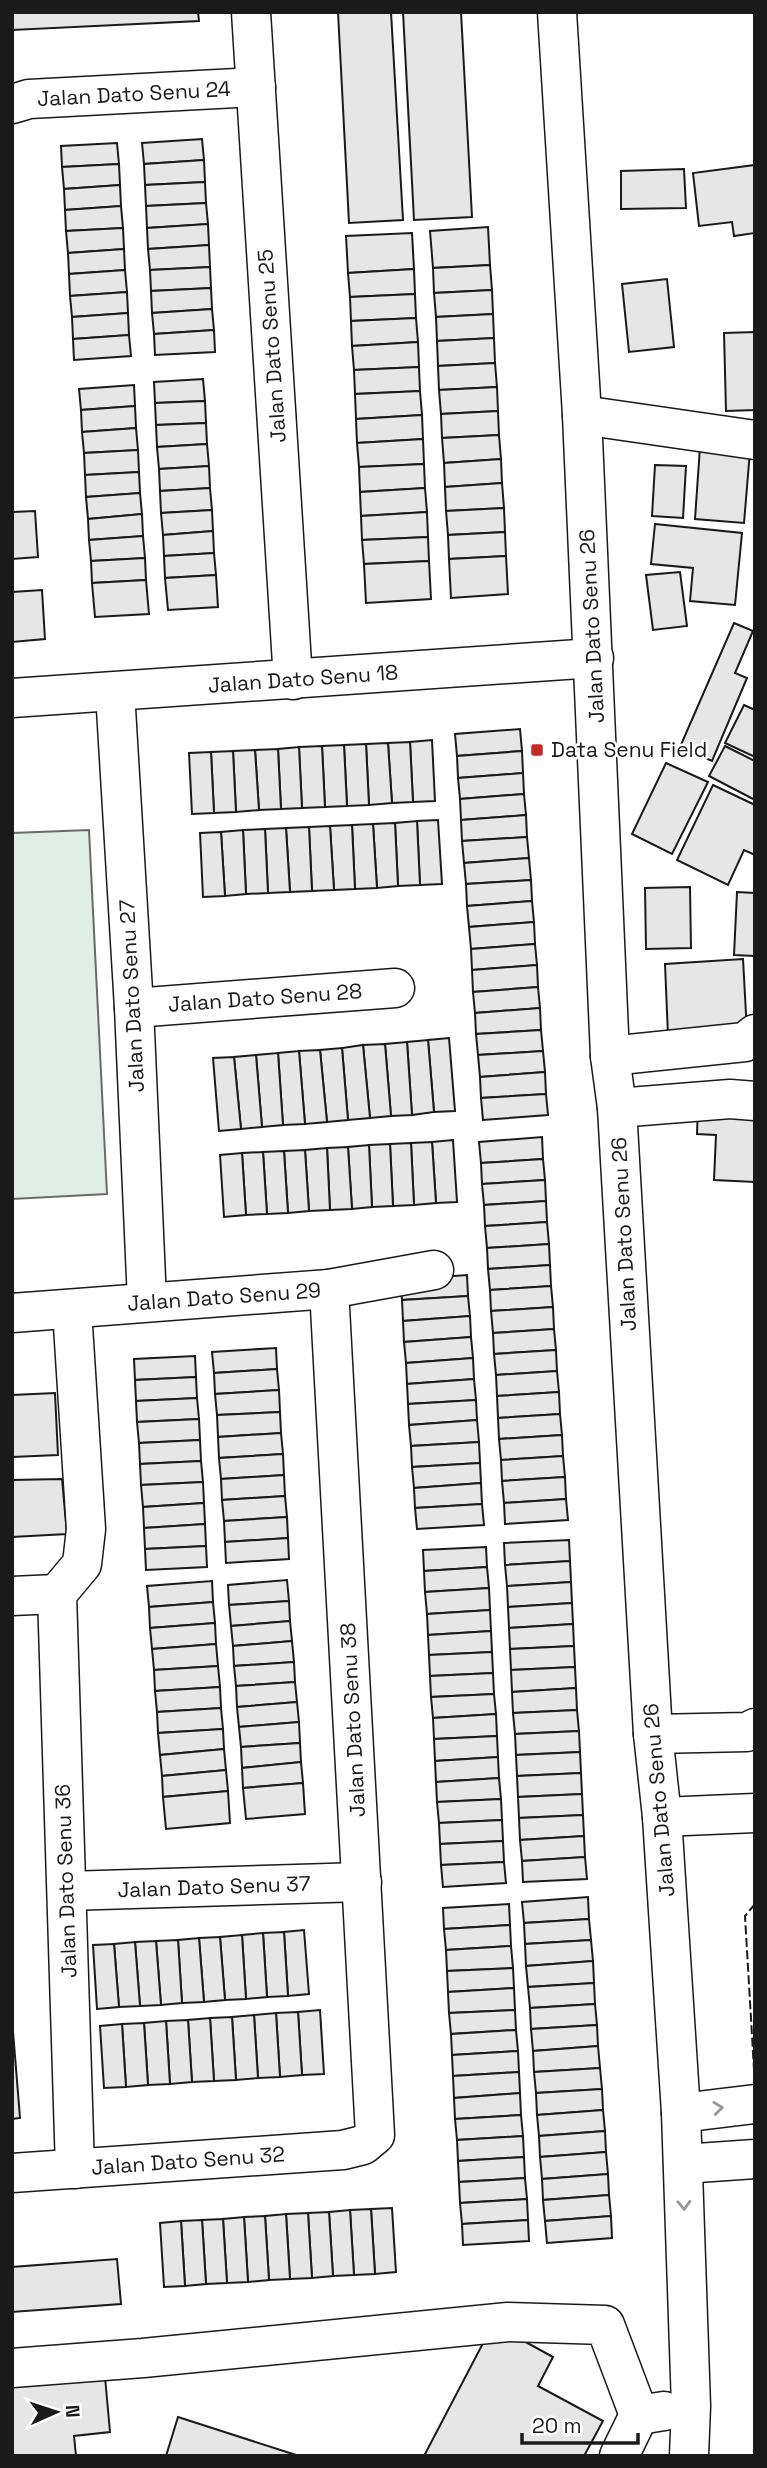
<svg xmlns="http://www.w3.org/2000/svg" width="767" height="2468" font-family="'Space Grotesk',sans-serif">
<rect width="100%" height="100%" fill="#fff"/>
<!-- green -->
<polygon fill="#e0efe3" stroke="#6a6a6a" stroke-width="2" points="89,830 107,1194 12,1199 12,833"/>
<!-- building -->
<g fill="#e6e6e6" stroke="#1a1a1a" stroke-width="2">
<polygon points="12,12 198,12 199,21 12,30"/>
<polygon points="338,12 391,12 403,220 349,223"/>
<polygon points="403,12 461,12 472,217 414,220"/>
<polygon points="202,139 204,160 144,164 142,143"/>
<polygon points="117,143 119,164 62,167 61,146"/>
<polygon points="204,160 205,182 145,185 144,164"/>
<polygon points="119,164 120,185 64,189 62,167"/>
<polygon points="755,165 755,233 734,236 732,222 699,226 693,173"/>
<polygon points="684,169 686,208 621,209 621,171"/>
<polygon points="205,182 206,203 146,206 145,185"/>
<polygon points="120,185 121,206 65,210 64,189"/>
<polygon points="206,203 208,224 147,228 146,206"/>
<polygon points="121,206 123,228 66,231 65,210"/>
<polygon points="208,224 209,245 148,249 147,228"/>
<polygon points="488,227 490,265 433,268 430,231"/>
<polygon points="123,228 124,249 68,253 66,231"/>
<polygon points="412,233 414,269 348,273 346,236"/>
<polygon points="209,245 210,267 150,270 148,249"/>
<polygon points="124,249 125,270 69,274 68,253"/>
<polygon points="490,265 492,290 434,293 433,268"/>
<polygon points="210,267 211,288 151,291 150,270"/>
<polygon points="414,269 415,294 350,297 348,273"/>
<polygon points="125,270 127,292 70,296 69,274"/>
<polygon points="667,279 674,347 629,352 622,284"/>
<polygon points="211,288 212,309 152,313 151,291"/>
<polygon points="492,290 493,314 436,317 434,293"/>
<polygon points="127,292 128,313 72,317 70,296"/>
<polygon points="415,294 416,318 351,321 350,297"/>
<polygon points="212,309 214,330 154,334 152,313"/>
<polygon points="128,313 129,335 73,339 72,317"/>
<polygon points="493,314 494,338 437,341 436,317"/>
<polygon points="416,318 418,342 352,346 351,321"/>
<polygon points="214,330 215,352 155,355 154,334"/>
<polygon points="755,332 755,410 726,411 724,333"/>
<polygon points="129,335 131,356 74,360 73,339"/>
<polygon points="494,338 495,363 438,366 437,341"/>
<polygon points="418,342 419,367 354,370 352,346"/>
<polygon points="495,363 497,387 439,390 438,366"/>
<polygon points="419,367 420,391 355,394 354,370"/>
<polygon points="203,379 205,401 155,403 154,382"/>
<polygon points="134,385 135,406 81,410 79,389"/>
<polygon points="497,387 498,411 441,414 439,390"/>
<polygon points="420,391 422,415 356,419 355,394"/>
<polygon points="205,401 206,423 156,425 155,403"/>
<polygon points="135,406 136,428 82,432 81,410"/>
<polygon points="498,411 499,435 442,438 441,414"/>
<polygon points="422,415 423,439 357,443 356,419"/>
<polygon points="206,423 207,444 157,447 156,425"/>
<polygon points="136,428 138,450 84,453 82,432"/>
<polygon points="499,435 501,459 444,463 442,438"/>
<polygon points="423,439 424,464 359,467 357,443"/>
<polygon points="207,444 209,466 159,469 157,447"/>
<polygon points="700,447 750,451 744,523 695,519"/>
<polygon points="138,450 139,472 85,475 84,453"/>
<polygon points="501,459 502,483 445,487 444,463"/>
<polygon points="424,464 425,488 360,492 359,467"/>
<polygon points="655,465 686,466 683,518 652,516"/>
<polygon points="209,466 210,488 160,491 159,469"/>
<polygon points="139,472 140,493 86,497 85,475"/>
<polygon points="502,483 504,508 446,511 445,487"/>
<polygon points="210,488 212,510 161,513 160,491"/>
<polygon points="425,488 427,512 361,516 360,492"/>
<polygon points="140,493 142,514 88,519 86,497"/>
<polygon points="504,508 505,532 448,535 446,511"/>
<polygon points="212,510 213,531 163,535 161,513"/>
<polygon points="35,511 38,557 12,559 12,512"/>
<polygon points="427,512 428,537 362,540 361,516"/>
<polygon points="142,514 143,536 89,540 88,519"/>
<polygon points="655,524 742,533 735,605 690,601 693,568 651,564"/>
<polygon points="213,531 214,553 164,556 163,535"/>
<polygon points="505,532 506,556 449,559 448,535"/>
<polygon points="143,536 145,558 91,561 89,540"/>
<polygon points="428,537 429,561 364,564 362,540"/>
<polygon points="214,553 216,575 165,578 164,556"/>
<polygon points="506,556 508,594 451,598 449,559"/>
<polygon points="145,558 146,580 92,583 91,561"/>
<polygon points="429,561 431,599 366,603 364,564"/>
<polygon points="680,572 687,626 653,630 646,575"/>
<polygon points="216,575 218,607 168,610 165,578"/>
<polygon points="146,580 149,614 95,617 92,583"/>
<polygon points="42,590 45,639 12,642 12,592"/>
<polygon points="734,623 753,631 735,673 747,678 712,761 680,747"/>
<polygon points="744,705 755,710 755,757 725,743"/>
<polygon points="520,729 522,751 457,756 455,734"/>
<polygon points="432,740 435,801 413,802 410,742"/>
<polygon points="410,742 413,802 392,803 388,743"/>
<polygon points="388,743 392,803 369,805 366,744"/>
<polygon points="366,744 369,805 347,806 344,745"/>
<polygon points="344,745 347,806 325,807 322,746"/>
<polygon points="322,746 325,807 302,808 299,747"/>
<polygon points="725,746 755,761 755,800 709,776"/>
<polygon points="299,747 302,808 281,809 278,749"/>
<polygon points="278,749 281,809 259,810 255,750"/>
<polygon points="255,750 259,810 236,812 233,751"/>
<polygon points="233,751 236,812 214,813 211,752"/>
<polygon points="522,751 523,773 458,778 457,756"/>
<polygon points="211,752 214,813 192,814 189,753"/>
<polygon points="666,763 708,782 672,854 632,834"/>
<polygon points="523,773 524,794 460,799 458,778"/>
<polygon points="713,785 755,805 755,855 744,850 728,885 677,860"/>
<polygon points="524,794 526,815 461,820 460,799"/>
<polygon points="526,815 527,837 462,841 461,820"/>
<polygon points="438,820 442,884 420,885 417,821"/>
<polygon points="417,821 420,885 398,886 395,823"/>
<polygon points="395,823 398,886 377,888 373,824"/>
<polygon points="373,824 377,888 355,889 352,825"/>
<polygon points="352,825 355,889 334,890 330,826"/>
<polygon points="330,826 334,890 312,891 309,827"/>
<polygon points="309,827 312,891 290,892 286,828"/>
<polygon points="286,828 290,892 268,893 265,829"/>
<polygon points="265,829 268,893 246,894 243,830"/>
<polygon points="243,830 246,894 225,896 221,832"/>
<polygon points="221,832 225,896 203,897 200,833"/>
<polygon points="527,837 529,858 464,863 462,841"/>
<polygon points="529,858 531,880 466,884 464,863"/>
<polygon points="531,880 532,901 467,906 466,884"/>
<polygon points="690,887 691,948 646,949 645,888"/>
<polygon points="737,892 755,893 755,956 734,955"/>
<polygon points="532,901 534,922 469,927 467,906"/>
<polygon points="534,922 535,944 471,949 469,927"/>
<polygon points="535,944 537,965 472,970 471,949"/>
<polygon points="743,959 747,1032 668,1036 665,964"/>
<polygon points="537,965 538,987 473,992 472,970"/>
<polygon points="538,987 540,1008 475,1013 473,992"/>
<polygon points="540,1008 541,1030 476,1034 475,1013"/>
<polygon points="541,1030 543,1051 478,1055 476,1034"/>
<polygon points="449,1038 455,1111 434,1112 428,1040"/>
<polygon points="428,1040 434,1112 412,1115 407,1042"/>
<polygon points="407,1042 412,1115 391,1116 385,1044"/>
<polygon points="385,1044 391,1116 370,1118 363,1045"/>
<polygon points="363,1045 370,1118 348,1120 342,1048"/>
<polygon points="342,1048 348,1120 327,1122 320,1050"/>
<polygon points="320,1050 327,1122 305,1124 299,1051"/>
<polygon points="299,1051 305,1124 283,1125 278,1053"/>
<polygon points="543,1051 545,1072 480,1077 478,1055"/>
<polygon points="278,1053 283,1125 262,1127 256,1055"/>
<polygon points="256,1055 262,1127 241,1129 234,1057"/>
<polygon points="234,1057 241,1129 219,1131 213,1058"/>
<polygon points="545,1072 546,1094 481,1098 480,1077"/>
<polygon points="546,1094 548,1115 483,1120 481,1098"/>
<polygon points="698,1106 755,1109 755,1182 714,1180 716,1135 697,1134"/>
<polygon points="542,1137 543,1159 481,1163 479,1142"/>
<polygon points="453,1140 457,1202 436,1203 432,1142"/>
<polygon points="432,1142 436,1203 414,1205 411,1143"/>
<polygon points="411,1143 414,1205 393,1206 390,1144"/>
<polygon points="390,1144 393,1206 372,1207 369,1145"/>
<polygon points="369,1145 372,1207 352,1209 348,1147"/>
<polygon points="348,1147 352,1209 330,1210 327,1148"/>
<polygon points="327,1148 330,1210 309,1211 305,1150"/>
<polygon points="305,1150 309,1211 288,1213 284,1151"/>
<polygon points="284,1151 288,1213 267,1214 263,1152"/>
<polygon points="263,1152 267,1214 246,1215 242,1153"/>
<polygon points="242,1153 246,1215 224,1217 220,1155"/>
<polygon points="543,1159 545,1180 482,1184 481,1163"/>
<polygon points="545,1180 546,1201 484,1205 482,1184"/>
<polygon points="546,1201 547,1222 485,1226 484,1205"/>
<polygon points="547,1222 549,1244 487,1248 485,1226"/>
<polygon points="549,1244 550,1265 488,1269 487,1248"/>
<polygon points="550,1265 551,1286 490,1290 488,1269"/>
<polygon points="467,1275 468,1296 402,1300 400,1280"/>
<polygon points="551,1286 553,1307 491,1311 490,1290"/>
<polygon points="468,1296 470,1316 403,1321 402,1300"/>
<polygon points="553,1307 554,1329 493,1333 491,1311"/>
<polygon points="470,1316 471,1337 404,1342 403,1321"/>
<polygon points="554,1329 556,1350 494,1354 493,1333"/>
<polygon points="471,1337 473,1358 406,1363 404,1342"/>
<polygon points="276,1348 277,1369 214,1373 212,1352"/>
<polygon points="556,1350 557,1371 496,1375 494,1354"/>
<polygon points="195,1356 196,1377 135,1380 134,1359"/>
<polygon points="473,1358 474,1379 407,1384 406,1363"/>
<polygon points="277,1369 279,1390 215,1394 214,1373"/>
<polygon points="557,1371 559,1392 497,1396 496,1375"/>
<polygon points="196,1377 197,1398 136,1401 135,1380"/>
<polygon points="474,1379 476,1400 408,1404 407,1384"/>
<polygon points="279,1390 280,1412 217,1415 215,1394"/>
<polygon points="559,1392 560,1414 498,1418 497,1396"/>
<polygon points="55,1393 58,1455 12,1457 12,1395"/>
<polygon points="197,1398 199,1419 137,1422 136,1401"/>
<polygon points="476,1400 477,1420 409,1425 408,1404"/>
<polygon points="280,1412 281,1433 218,1437 217,1415"/>
<polygon points="560,1414 562,1435 499,1439 498,1418"/>
<polygon points="199,1419 200,1440 139,1443 137,1422"/>
<polygon points="477,1420 479,1442 411,1446 409,1425"/>
<polygon points="281,1433 283,1454 219,1458 218,1437"/>
<polygon points="562,1435 563,1456 501,1460 499,1439"/>
<polygon points="200,1440 201,1461 140,1464 139,1443"/>
<polygon points="479,1442 480,1463 412,1467 411,1446"/>
<polygon points="283,1454 284,1475 221,1479 219,1458"/>
<polygon points="563,1456 565,1477 502,1481 501,1460"/>
<polygon points="201,1461 203,1482 141,1485 140,1464"/>
<polygon points="480,1463 481,1483 414,1488 412,1467"/>
<polygon points="284,1475 285,1496 222,1500 221,1479"/>
<polygon points="565,1477 566,1499 504,1503 502,1481"/>
<polygon points="62,1479 67,1534 12,1537 12,1480"/>
<polygon points="203,1482 204,1503 143,1507 141,1485"/>
<polygon points="481,1483 482,1504 415,1508 414,1488"/>
<polygon points="285,1496 287,1517 224,1521 222,1500"/>
<polygon points="566,1499 568,1520 505,1524 504,1503"/>
<polygon points="204,1503 205,1524 144,1528 143,1507"/>
<polygon points="482,1504 484,1525 417,1529 415,1508"/>
<polygon points="287,1517 288,1538 225,1542 224,1521"/>
<polygon points="205,1524 206,1546 145,1549 144,1528"/>
<polygon points="288,1538 289,1559 226,1563 225,1542"/>
<polygon points="569,1540 570,1561 505,1565 504,1543"/>
<polygon points="206,1546 207,1567 146,1570 145,1549"/>
<polygon points="486,1547 487,1567 424,1571 423,1550"/>
<polygon points="570,1561 571,1582 507,1586 505,1565"/>
<polygon points="487,1567 489,1588 425,1592 424,1571"/>
<polygon points="287,1580 289,1601 229,1605 228,1585"/>
<polygon points="212,1581 213,1602 149,1607 147,1586"/>
<polygon points="571,1582 572,1603 508,1607 507,1586"/>
<polygon points="489,1588 490,1610 427,1614 425,1592"/>
<polygon points="289,1601 290,1621 231,1626 229,1605"/>
<polygon points="213,1602 215,1623 150,1628 149,1607"/>
<polygon points="572,1603 573,1624 509,1628 508,1607"/>
<polygon points="490,1610 491,1631 428,1635 427,1614"/>
<polygon points="290,1621 292,1641 233,1646 231,1626"/>
<polygon points="215,1623 216,1644 152,1649 150,1628"/>
<polygon points="573,1624 574,1646 510,1649 509,1628"/>
<polygon points="491,1631 492,1652 429,1655 428,1635"/>
<polygon points="292,1641 294,1662 234,1666 233,1646"/>
<polygon points="216,1644 218,1666 154,1670 152,1649"/>
<polygon points="574,1646 575,1667 511,1670 510,1649"/>
<polygon points="492,1652 493,1673 430,1676 429,1655"/>
<polygon points="294,1662 295,1682 236,1686 234,1666"/>
<polygon points="218,1666 220,1687 155,1691 154,1670"/>
<polygon points="575,1667 576,1688 512,1692 511,1670"/>
<polygon points="493,1673 494,1694 431,1697 430,1676"/>
<polygon points="295,1682 297,1702 237,1707 236,1686"/>
<polygon points="220,1687 221,1708 157,1712 155,1691"/>
<polygon points="576,1688 577,1710 513,1713 512,1692"/>
<polygon points="494,1694 496,1714 433,1718 431,1697"/>
<polygon points="297,1702 299,1722 239,1727 237,1707"/>
<polygon points="221,1708 223,1729 158,1733 157,1712"/>
<polygon points="577,1710 579,1731 515,1734 513,1713"/>
<polygon points="496,1714 497,1736 434,1739 433,1718"/>
<polygon points="299,1722 300,1743 241,1747 239,1727"/>
<polygon points="223,1729 224,1749 160,1755 158,1733"/>
<polygon points="579,1731 580,1752 516,1755 515,1734"/>
<polygon points="497,1736 498,1757 435,1761 434,1739"/>
<polygon points="300,1743 301,1762 242,1768 241,1747"/>
<polygon points="224,1749 226,1770 162,1776 160,1755"/>
<polygon points="580,1752 581,1773 517,1776 516,1755"/>
<polygon points="498,1757 499,1778 436,1782 435,1761"/>
<polygon points="301,1762 303,1783 243,1788 242,1768"/>
<polygon points="226,1770 228,1791 163,1797 162,1776"/>
<polygon points="581,1773 582,1794 518,1797 517,1776"/>
<polygon points="499,1778 501,1799 437,1802 436,1782"/>
<polygon points="303,1783 305,1814 246,1819 243,1788"/>
<polygon points="228,1791 230,1823 166,1829 163,1797"/>
<polygon points="582,1794 583,1815 519,1818 518,1797"/>
<polygon points="501,1799 502,1820 439,1823 437,1802"/>
<polygon points="583,1815 584,1836 520,1840 519,1818"/>
<polygon points="502,1820 503,1841 440,1844 439,1823"/>
<polygon points="584,1836 585,1857 522,1861 520,1840"/>
<polygon points="503,1841 504,1862 441,1865 440,1844"/>
<polygon points="585,1857 587,1879 523,1882 522,1861"/>
<polygon points="504,1862 506,1883 443,1887 441,1865"/>
<polygon points="588,1897 589,1919 524,1923 522,1902"/>
<polygon points="509,1904 510,1925 444,1929 443,1908"/>
<polygon points="589,1919 591,1940 525,1944 524,1923"/>
<polygon points="510,1925 511,1946 446,1950 444,1929"/>
<polygon points="304,1930 309,1994 288,1996 284,1932"/>
<polygon points="284,1932 288,1996 267,1997 263,1933"/>
<polygon points="263,1933 267,1997 246,1999 242,1935"/>
<polygon points="242,1935 246,1999 225,2000 220,1937"/>
<polygon points="220,1937 225,2000 204,2002 199,1938"/>
<polygon points="199,1938 204,2002 182,2003 178,1940"/>
<polygon points="178,1940 182,2003 161,2005 156,1941"/>
<polygon points="591,1940 593,1961 526,1966 525,1944"/>
<polygon points="156,1941 161,2005 140,2006 135,1942"/>
<polygon points="135,1942 140,2006 119,2007 114,1944"/>
<polygon points="114,1944 119,2007 97,2009 93,1945"/>
<polygon points="511,1946 513,1968 447,1971 446,1950"/>
<polygon points="593,1961 594,1983 528,1987 526,1966"/>
<polygon points="513,1968 514,1988 448,1992 447,1971"/>
<polygon points="594,1983 595,2004 530,2008 528,1987"/>
<polygon points="514,1988 515,2010 449,2013 448,1992"/>
<polygon points="595,2004 597,2025 531,2029 530,2008"/>
<polygon points="320,2010 324,2074 302,2075 298,2012"/>
<polygon points="515,2010 516,2030 451,2034 449,2013"/>
<polygon points="298,2012 302,2075 280,2077 276,2013"/>
<polygon points="276,2013 280,2077 258,2078 254,2015"/>
<polygon points="254,2015 258,2078 236,2080 232,2017"/>
<polygon points="232,2017 236,2080 214,2081 210,2018"/>
<polygon points="210,2018 214,2081 192,2082 188,2020"/>
<polygon points="12,2019 20,2118 12,2119"/>
<polygon points="188,2020 192,2082 170,2084 166,2021"/>
<polygon points="166,2021 170,2084 148,2085 144,2023"/>
<polygon points="144,2023 148,2085 126,2087 122,2024"/>
<polygon points="122,2024 126,2087 104,2088 100,2026"/>
<polygon points="597,2025 598,2046 533,2051 531,2029"/>
<polygon points="516,2030 518,2051 452,2055 451,2034"/>
<polygon points="598,2046 600,2068 534,2072 533,2051"/>
<polygon points="518,2051 519,2072 453,2076 452,2055"/>
<polygon points="600,2068 602,2089 536,2093 534,2072"/>
<polygon points="519,2072 520,2093 454,2098 453,2076"/>
<polygon points="602,2089 603,2110 537,2115 536,2093"/>
<polygon points="520,2093 521,2115 455,2119 454,2098"/>
<polygon points="603,2110 605,2131 539,2136 537,2115"/>
<polygon points="521,2115 523,2136 457,2140 455,2119"/>
<polygon points="605,2131 606,2152 540,2157 539,2136"/>
<polygon points="523,2136 524,2157 458,2161 457,2140"/>
<polygon points="606,2152 608,2174 542,2179 540,2157"/>
<polygon points="524,2157 525,2178 459,2182 458,2161"/>
<polygon points="608,2174 609,2195 543,2200 542,2179"/>
<polygon points="525,2178 527,2199 460,2203 459,2182"/>
<polygon points="609,2195 611,2216 545,2221 543,2200"/>
<polygon points="527,2199 528,2220 462,2224 460,2203"/>
<polygon points="392,2208 396,2272 375,2274 371,2209"/>
<polygon points="371,2209 375,2274 354,2275 350,2210"/>
<polygon points="350,2210 354,2275 333,2276 329,2212"/>
<polygon points="329,2212 333,2276 312,2278 308,2213"/>
<polygon points="308,2213 312,2278 290,2279 286,2214"/>
<polygon points="286,2214 290,2279 269,2280 265,2216"/>
<polygon points="265,2216 269,2280 248,2282 244,2217"/>
<polygon points="611,2216 612,2238 547,2243 545,2221"/>
<polygon points="244,2217 248,2282 227,2283 223,2219"/>
<polygon points="223,2219 227,2283 206,2284 202,2220"/>
<polygon points="202,2220 206,2284 185,2286 181,2221"/>
<polygon points="528,2220 529,2241 463,2245 462,2224"/>
<polygon points="181,2221 185,2286 164,2287 160,2223"/>
<polygon points="117,2259 121,2304 12,2312 12,2267"/>
<polygon points="493,2324 553,2357 538,2386 603,2421 584,2456 424,2456"/>
<polygon points="105,2377 110,2432 74,2436 76,2456 12,2456 12,2385"/>
<polygon points="178,2417 296,2455 166,2456"/>
</g>
<g fill="none" stroke-linecap="round" stroke-linejoin="round">
<!-- minor casing -->
<g stroke="#1a1a1a" stroke-width="41">
<g id="minor">
<polyline points="251,12 293,680"/>
<polyline points="557,12 582,415 610,1056 617,1108 653,1734 662,1817 681,2113 691,2406 689,2456"/>
<polyline points="12,104 29,99 256,87"/>
<polyline points="582,415 755,440"/>
<polyline points="115,692 134,1008 147,1301"/>
<polyline points="12,698 594,658"/>
<polyline points="134,1008 395,988"/>
<polyline points="610,1056 745,1042 755,1034"/>
<polyline points="617,1108 730,1099 755,1101"/>
<polyline points="72,1310 86,1529 82,1564 57,1594 75,2169"/>
<polyline points="12,1313 329,1289 434,1270"/>
<polyline points="12,1596 57,1594"/>
<polyline points="653,1734 747,1732 755,1728"/>
<polyline points="662,1817 755,1813"/>
<polyline points="67,1891 362,1882"/>
<polyline points="681,2113 755,2104"/>
<polyline points="683,2164 755,2159"/>
<polyline points="12,2173 343,2150 363,2145 375,2135 329,1289"/>
<polyline points="12,2368 143,2358 508,2322 605,2325 639,2415"/>
<polyline points="619,2456 639,2415 664,2411"/>
</g>
</g>
<!-- minor -->
<use href="#minor" stroke="#fff" stroke-width="38"/>
<!-- fence -->
<polyline stroke="#1a1a1a" stroke-width="2" stroke-dasharray="9 3.5" stroke-linecap="butt" points="755,1904 745,1916 755,2087"/>
</g>
<!-- one-way arrows -->
<defs><path id="oneway-chevron" d="M-2-3.5L2.5 0L-2 3.5" fill="none" stroke-width="1.6" stroke-linecap="round" stroke-linejoin="round" transform="scale(1.75)"/></defs>
<g stroke="#989898">
<use href="#oneway-chevron" transform="translate(718 2108) rotate(-7)"/>
<use href="#oneway-chevron" transform="translate(684 2205) rotate(88)"/>
</g>
<!-- markers -->
<rect fill="#c62828" stroke="#fff" stroke-width="2.5" x="530" y="743" width="14" height="14" rx="3.5"/>
<g text-anchor="middle" stroke-width="5" stroke-linejoin="round" paint-order="stroke">
<!-- street labels -->
<g font-size="21" fill="#1a1a1a" stroke="#fff">
<text transform="translate(134 94) rotate(-3)" y="7">Jalan Dato Senu 24</text>
<text transform="translate(272 346) rotate(-94)" y="7">Jalan Dato Senu 25</text>
<text transform="translate(592 626) rotate(-93)" y="7">Jalan Dato Senu 26</text>
<text transform="translate(303 679) rotate(-4)" y="7">Jalan Dato Senu 18</text>
<text transform="translate(132 996) rotate(-93)" y="7">Jalan Dato Senu 27</text>
<text transform="translate(265 998) rotate(-4)" y="7">Jalan Dato Senu 28</text>
<text transform="translate(624 1234) rotate(-93)" y="7">Jalan Dato Senu 26</text>
<text transform="translate(224 1297) rotate(-4)" y="7">Jalan Dato Senu 29</text>
<text transform="translate(353 1720) rotate(-93)" y="7">Jalan Dato Senu 38</text>
<text transform="translate(659 1800) rotate(-95)" y="7">Jalan Dato Senu 26</text>
<text transform="translate(66 1881) rotate(-92)" y="7">Jalan Dato Senu 36</text>
<text transform="translate(214 1887) rotate(-2)" y="7">Jalan Dato Senu 37</text>
<text transform="translate(188 2161) rotate(-4)" y="7">Jalan Dato Senu 32</text>
</g>
<!-- poi labels -->
<g font-size="21" fill="#1a1a1a" stroke="#fff" text-anchor="start">
<text x="551" y="757">Data Senu Field</text>
</g>
</g>
<!-- border -->
<rect width="767" height="2468" fill="none" stroke="#1a1a1a" stroke-width="28"/>
<!-- north arrow -->
<g transform="translate(56 2412) rotate(87)" stroke="#ffffff" stroke-width="5" paint-order="stroke">
<path d="M0-5L12 26L0 18L-12 26Z" fill="#1a1a1a"/>
<text y="-10" font-size="19" font-weight="bold" text-anchor="middle" fill="#1a1a1a">N</text>
</g>
<!-- scale -->
<path d="M522 2433v10h116v-10" fill="none" stroke="#1a1a1a" stroke-width="3.5"/>
<text x="532" y="2433" font-size="21" fill="#1a1a1a" stroke="#ffffff" stroke-width="5" paint-order="stroke">20 m</text>
</svg>
